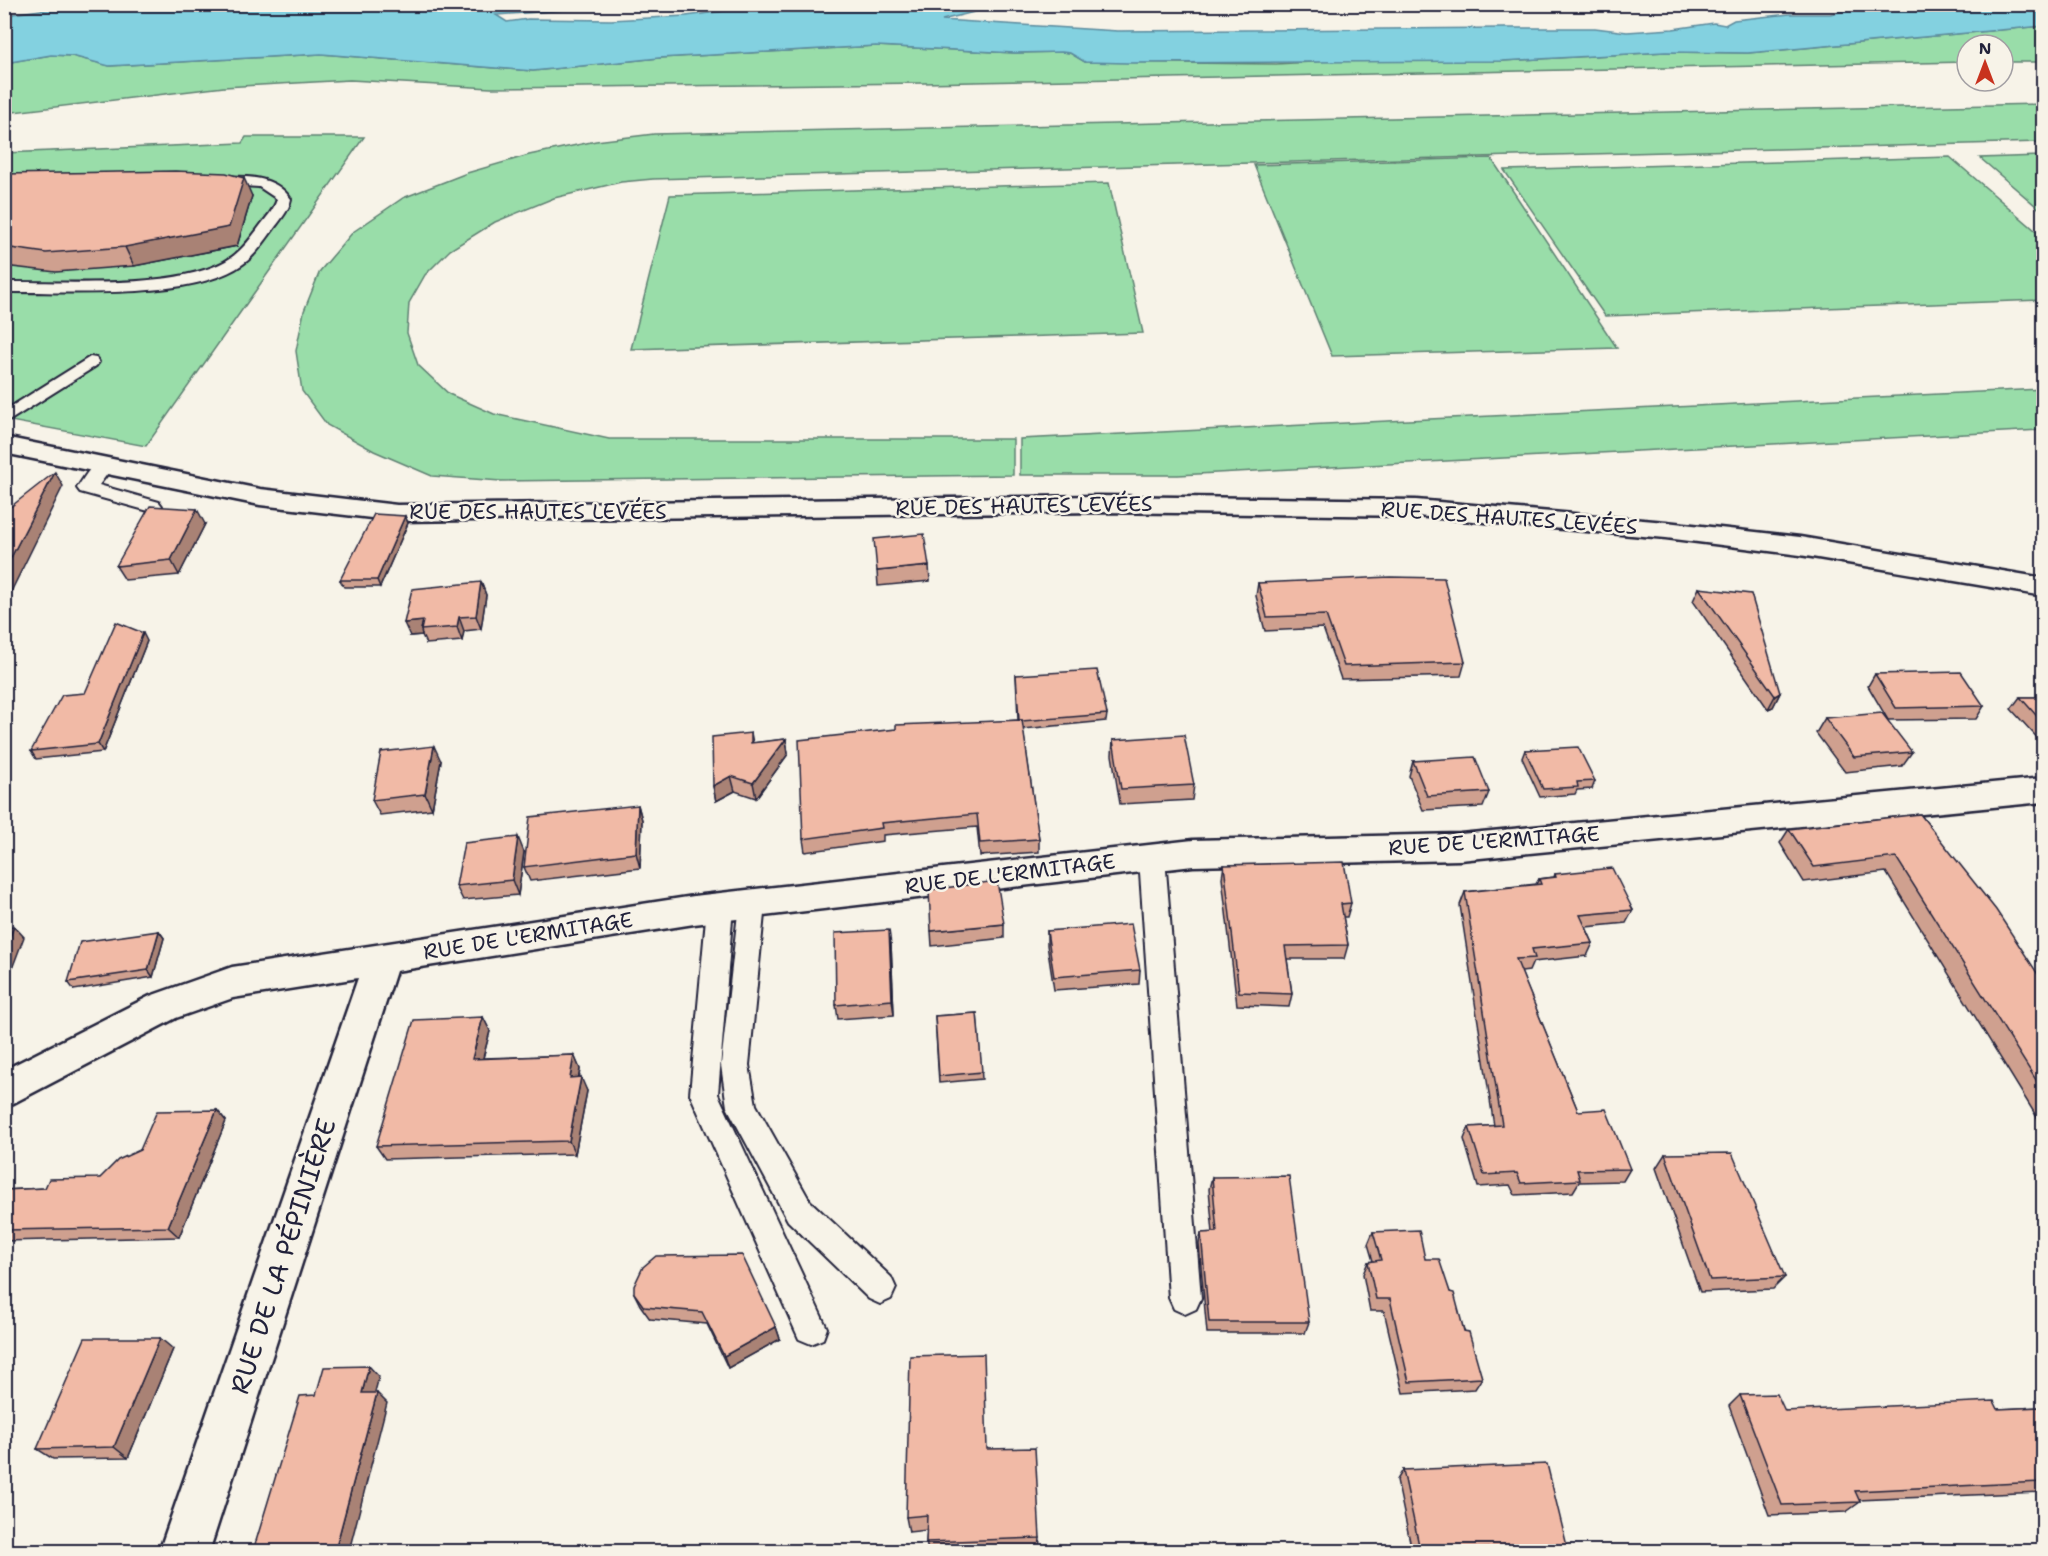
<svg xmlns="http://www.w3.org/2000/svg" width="2048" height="1556" font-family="'Shantell Sans',sans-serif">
<rect width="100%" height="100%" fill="#f7f3e8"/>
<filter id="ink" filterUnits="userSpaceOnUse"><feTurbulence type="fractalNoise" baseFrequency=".0167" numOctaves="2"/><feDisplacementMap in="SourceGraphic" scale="12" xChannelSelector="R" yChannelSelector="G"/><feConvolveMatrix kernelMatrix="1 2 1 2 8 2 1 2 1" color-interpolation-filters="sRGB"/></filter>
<g filter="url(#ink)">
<!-- green -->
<g fill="#99dda9" stroke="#5e8072" stroke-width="1.5">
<polygon points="2044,26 2043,62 2003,62 2003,45 1967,45 1967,62 923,83 491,88 350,80 224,87 5,113 4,63 51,55 72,56 110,66 321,54 533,71 659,58 876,46 1015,53 1062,52 1070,53 1085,62 1276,64 1347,60 1502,61 1665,52 1748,53"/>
<polygon points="2043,104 2043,142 653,179 621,182 554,198 495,222 450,250 425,275 409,303 407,333 418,365 449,394 494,414 609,439 1013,439 1013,475 501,481 432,476 374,451 327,425 302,391 296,351 304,311 320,271 353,232 403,198 467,173 529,155 596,141 654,134"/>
<polygon points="246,137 364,137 146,446 5,420 4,153 242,143"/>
<polygon points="2043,156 2043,212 1980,158"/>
<polygon points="1950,157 2043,237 2043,300 1605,316 1504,170"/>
<polygon points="1491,158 1617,348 1332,356 1254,165"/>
<polygon points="1109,183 1143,333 631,349 670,195"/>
<polygon points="2043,389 2043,430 1178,475 1020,475 1020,439"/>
</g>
<!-- water -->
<polygon fill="#83d1e0" stroke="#5c8b9e" stroke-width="1.5" points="77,5 635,5 496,15 507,22 528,19 611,20 686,16 779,4 1061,4 978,11 942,20 1118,31 1505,28 1595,28 1627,32 1673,29 1714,23 1725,25 1734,20 1790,14 1830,14 1872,5 1888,7 1928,4 2043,4 2044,26 1748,53 1665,52 1502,61 1127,63 1085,62 1070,53 1062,52 1015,53 876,46 659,58 533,71 321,54 109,66 72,56 51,55 5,63 5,15"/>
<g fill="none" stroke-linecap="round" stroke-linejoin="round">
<!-- service casing -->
<g stroke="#22223b" stroke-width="4">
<g id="service">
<path d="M 215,177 C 243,176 274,174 291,199 C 289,211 280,220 273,230 C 264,242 255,256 243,264 C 191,301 68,291 4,292 L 4,282 C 64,281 184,291 232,257 C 243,249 252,237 260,226 C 266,218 274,210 277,199 L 259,187 L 210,184 L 208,181 Z"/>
<polygon points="90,357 96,358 99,362 96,366 4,424 4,411"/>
<path d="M 104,459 L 114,465 L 99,485 L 159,502 L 162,506 L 159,510 L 152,512 L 80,492 L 77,488 C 84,478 92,462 104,459 Z"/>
<polygon points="1152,848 1161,851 1165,858 1201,1298 1196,1309 1185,1314 1174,1309 1169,1298 1139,858 1143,851"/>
<polygon points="752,894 761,897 765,904 749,1065 756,1105 810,1201 891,1277 896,1288 891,1299 880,1304 869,1299 788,1221 727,1107 721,1065 739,904 743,897"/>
<polygon points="720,897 729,900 733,907 718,1094 827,1328 823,1339 811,1344 799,1339 690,1094 707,907 711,900"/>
</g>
</g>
<!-- minor casing -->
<g stroke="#22223b" stroke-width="5">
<polygon id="minor" points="2044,778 2044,802 1460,860 1193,866 694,924 396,971 209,1552 159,1552 358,978 233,998 176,1018 4,1108 4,1070 150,996 232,967 694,896 1193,840 1460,834"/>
</g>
<!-- tertiary casing -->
<g stroke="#22223b" stroke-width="5">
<polygon id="tertiary" points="4,437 260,489 397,505 1098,496 1416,500 1666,522 1800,537 2044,578 2044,596 1800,555 1666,538 1416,516 1098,512 397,521 260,505 4,453"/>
</g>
<!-- service -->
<use href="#service" fill="#f7f3e8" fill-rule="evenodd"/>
<!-- minor -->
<use href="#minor" fill="#f7f3e8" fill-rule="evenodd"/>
<!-- tertiary -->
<use href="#tertiary" fill="#f7f3e8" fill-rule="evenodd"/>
</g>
<!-- wall -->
<g fill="#cfa08f" stroke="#22223b" stroke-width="1.5">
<polygon points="4,174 252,196 237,246 134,266 56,272 4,266"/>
<polygon points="405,516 408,523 380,587 344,587 340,580"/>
<polygon points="205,524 179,575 125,580 116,566"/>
<polygon points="929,566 930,581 878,586 877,571"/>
<polygon points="481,582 486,595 481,629 464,631 462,641 426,644 422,635 410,636"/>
<polygon points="1258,583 1465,662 1461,676 1341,679 1323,628 1265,631 1256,596"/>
<polygon points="1699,588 1780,693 1773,707 1768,709 1693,601"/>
<polygon points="147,641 103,752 36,759 31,751 85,693"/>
<polygon points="1875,674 1984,706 1976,719 1888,720 1868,686"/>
<polygon points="1016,675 1107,714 1106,721 1023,729 1039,839 1039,852 980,856 977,827 883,835 883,841 805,852 803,839 896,729 1018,720"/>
<polygon points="2020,697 2043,697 2043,744 2011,709"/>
<polygon points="1825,718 1912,752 1902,766 1845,772 1816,733"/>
<polygon points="751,733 753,743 786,739 788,754 756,798 735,791 716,801 713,786"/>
<polygon points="1113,740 1194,785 1192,800 1120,804 1112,755"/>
<polygon points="1525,750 1595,781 1592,789 1577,790 1575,794 1540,797 1522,758"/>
<polygon points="441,761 432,809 380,815 372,800"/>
<polygon points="1413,761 1489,792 1483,807 1423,810 1409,776"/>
<polygon points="638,805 642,820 640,868 530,881 524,867"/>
<polygon points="1920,814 2043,982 2043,1127 1886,872 1804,882 1780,843 1789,829"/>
<polygon points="524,852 518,895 463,900 456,886"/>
<polygon points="1224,865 1351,903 1347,917 1343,917 1348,945 1344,959 1287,959 1292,994 1289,1007 1237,1005 1222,878"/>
<polygon points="1555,874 1633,910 1626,923 1586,927 1593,943 1587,956 1533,962 1529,971 1521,972 1578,1111 1630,1169 1623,1181 1579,1182 1573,1192 1515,1195 1510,1185 1478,1187 1464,1139 1469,1127 1494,1126 1460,905 1465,892 1536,884 1539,879 1554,877"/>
<polygon points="1004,924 1004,938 932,946 931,931"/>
<polygon points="159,931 164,938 153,977 74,990 68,982"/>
<polygon points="1047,931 1140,970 1139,984 1054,990 1047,945"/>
<polygon points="891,944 894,1015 838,1019 836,1005"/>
<polygon points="977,1013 982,1079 939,1083 935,1016"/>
<polygon points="483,1017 490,1031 483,1058 574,1055 580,1069 579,1077 587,1091 575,1154 385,1159 376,1146"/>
<polygon points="217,1110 226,1121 179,1237 4,1241 4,1190 45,1188 100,1178 140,1150"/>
<polygon points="1665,1154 1785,1277 1773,1289 1700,1292 1656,1168"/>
<polygon points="1212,1177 1309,1322 1305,1333 1207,1333 1199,1244 1201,1233 1213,1233 1209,1189"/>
<polygon points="1373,1232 1425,1259 1450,1292 1482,1378 1475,1389 1403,1393 1384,1311 1370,1311 1363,1274 1368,1262 1373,1261 1368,1244"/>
<polygon points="634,1293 776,1327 780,1339 728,1368 707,1324 650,1319 640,1305"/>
<polygon points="173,1349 128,1458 53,1459 37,1449"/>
<polygon points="1740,1395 1785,1411 1998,1409 2043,1407 2043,1492 1859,1500 1860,1502 1846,1512 1769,1515 1729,1406"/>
<polygon points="988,1449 1040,1538 1039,1551 928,1551 926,1542 927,1530 909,1532 906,1517"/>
<polygon points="1403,1470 1567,1546 1562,1551 1412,1551 1397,1480"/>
</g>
<!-- shaded-wall -->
<g fill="#a98274" stroke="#22223b" stroke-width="1.5">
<polygon points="244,178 252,196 237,246 134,266 125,247"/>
<polygon points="55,472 63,486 4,606 4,571"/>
<polygon points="197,509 205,524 179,575 171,560"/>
<polygon points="405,516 408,523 380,587 377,580"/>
<polygon points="481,582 486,595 481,629 476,616"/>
<polygon points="459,617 464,631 462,641 457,627"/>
<polygon points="423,621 421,630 422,635 410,636 404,623"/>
<polygon points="143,633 147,641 103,752 98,744"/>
<polygon points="1780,693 1773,707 1768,709 1775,696"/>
<polygon points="786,739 788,754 756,798 753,783"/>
<polygon points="434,746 441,761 432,809 425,794"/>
<polygon points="731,776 735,791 716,801 713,786"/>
<polygon points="638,805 642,820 640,868 636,853"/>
<polygon points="518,837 524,852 518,895 512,880"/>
<polygon points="14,926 24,937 4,990 4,952"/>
<polygon points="889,930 891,944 894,1015 892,1000"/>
<polygon points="159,931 164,938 153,977 148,970"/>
<polygon points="483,1017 490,1031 479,1073 472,1059"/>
<polygon points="574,1055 580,1069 576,1092 570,1078"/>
<polygon points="581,1077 587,1091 575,1154 569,1141"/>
<polygon points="217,1110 226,1121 179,1237 168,1227"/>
<polygon points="776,1327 780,1339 728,1368 724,1356"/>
<polygon points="160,1338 173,1349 128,1458 114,1447"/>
<polygon points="369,1366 379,1377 372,1403 362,1393"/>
<polygon points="377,1393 387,1403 349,1551 335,1551"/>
</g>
<!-- building -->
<g fill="#f1baa6" stroke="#22223b" stroke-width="1.5">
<polygon points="175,171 226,173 244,178 229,227 125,247 46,253 4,247 4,174"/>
<polygon points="55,472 4,571 4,512"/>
<polygon points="150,506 197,509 171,560 116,566"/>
<polygon points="374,514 405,516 377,580 340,580"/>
<polygon points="924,534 929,566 877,571 874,539"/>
<polygon points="1390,577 1444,578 1465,662 1344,666 1326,615 1267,617 1258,583"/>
<polygon points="481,582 476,616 459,617 457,627 421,630 423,621 404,623 412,589"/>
<polygon points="1699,588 1751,594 1780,693 1775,696"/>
<polygon points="116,622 143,633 98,744 31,751 62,695 85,693"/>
<polygon points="1097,670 1107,714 1022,721 1022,720 1019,720 1016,675"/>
<polygon points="1961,672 1984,706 1896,708 1875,674"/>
<polygon points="2020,697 2043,697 2043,723"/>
<polygon points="1882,713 1912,752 1854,757 1825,718"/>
<polygon points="1022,720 1039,839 980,843 977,814 881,823 882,828 803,839 799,740 896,729 896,725"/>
<polygon points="751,733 751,743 786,739 753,783 731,776 713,786 712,737"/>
<polygon points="1184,735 1194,785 1121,789 1113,740"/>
<polygon points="434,746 425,794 372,800 381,752"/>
<polygon points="1578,747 1595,781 1577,782 1578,787 1543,789 1525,750"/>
<polygon points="1475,757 1489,792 1427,796 1413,761"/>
<polygon points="638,805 636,853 524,867 530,817"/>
<polygon points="1920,814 1996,910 2043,982 2043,1091 1896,857 1814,867 1789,829"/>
<polygon points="518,837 512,880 456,886 464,843"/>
<polygon points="1344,862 1351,903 1341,904 1348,945 1285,946 1292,994 1239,992 1224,865"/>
<polygon points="1612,868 1633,910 1580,915 1593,943 1532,949 1535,958 1516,959 1578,1111 1606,1109 1630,1169 1577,1170 1580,1180 1521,1183 1517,1173 1484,1175 1469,1127 1502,1125 1465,892 1541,884 1539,879 1556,877 1555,874"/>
<polygon points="997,881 1004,924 931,931 929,890"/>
<polygon points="1131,924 1140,970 1054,977 1047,931"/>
<polygon points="14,926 4,952 4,927"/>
<polygon points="889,930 892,1000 836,1005 835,933"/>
<polygon points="159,931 148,970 68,982 80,942"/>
<polygon points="977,1013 982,1072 939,1076 935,1016"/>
<polygon points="483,1017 472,1059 574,1055 570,1078 581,1077 569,1141 376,1146 414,1020"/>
<polygon points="217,1110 168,1227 4,1230 4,1190 45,1188 49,1179 100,1178 118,1160 140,1150 157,1111"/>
<polygon points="1732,1153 1785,1277 1710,1280 1665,1154"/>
<polygon points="1289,1176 1309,1322 1209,1322 1201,1233 1217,1232 1212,1177"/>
<polygon points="1419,1230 1425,1259 1439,1259 1450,1292 1454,1293 1464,1331 1469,1332 1482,1378 1409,1382 1390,1299 1376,1299 1368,1262 1381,1260 1373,1232"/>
<polygon points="742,1255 776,1327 724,1356 702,1312 644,1307 634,1293 634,1286 643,1267 656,1256"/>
<polygon points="85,1338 160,1338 114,1447 37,1449"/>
<polygon points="984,1354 987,1449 1035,1448 1040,1538 926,1542 927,1515 906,1517 910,1356"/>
<polygon points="369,1366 362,1393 377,1393 335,1551 253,1551 300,1396 316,1395 324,1367"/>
<polygon points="1777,1394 1785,1411 1994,1401 1998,1409 2043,1407 2043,1482 1855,1491 1860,1502 1782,1505 1740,1395"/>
<polygon points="1547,1464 1567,1546 1420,1550 1403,1470"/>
</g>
</g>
<g text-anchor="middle" stroke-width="5" stroke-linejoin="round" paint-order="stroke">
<!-- street labels -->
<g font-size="21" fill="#22223b" stroke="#f7f3e8">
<text transform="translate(1024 506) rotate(-1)" y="7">RUE DES HAUTES LEVÉES</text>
<text x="538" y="519">RUE DES HAUTES LEVÉES</text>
<text transform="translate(1509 518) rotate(4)" y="7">RUE DES HAUTES LEVÉES</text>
<text transform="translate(1494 841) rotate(-4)" y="7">RUE DE L'ERMITAGE</text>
<text transform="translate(1010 874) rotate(-7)" y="7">RUE DE L'ERMITAGE</text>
<text transform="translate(528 936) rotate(-9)" y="7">RUE DE L'ERMITAGE</text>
</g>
<!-- near-street labels -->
<g font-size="26" fill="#22223b" stroke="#f7f3e8">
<text transform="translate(283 1256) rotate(-72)" y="9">RUE DE LA PÉPINIÈRE</text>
</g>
</g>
<!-- margin -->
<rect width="2048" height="1556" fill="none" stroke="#f7f3e8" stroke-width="24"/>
<rect x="12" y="12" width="2024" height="1532" fill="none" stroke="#22223b" stroke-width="2" filter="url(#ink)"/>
<!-- north arrow -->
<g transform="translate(1985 63)"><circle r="28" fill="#f7f3e8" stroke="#a29fa3" stroke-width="1.5"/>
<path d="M0-4.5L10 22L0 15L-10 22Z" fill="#c8321e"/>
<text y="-9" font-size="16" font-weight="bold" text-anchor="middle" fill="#22223b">N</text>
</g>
</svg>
